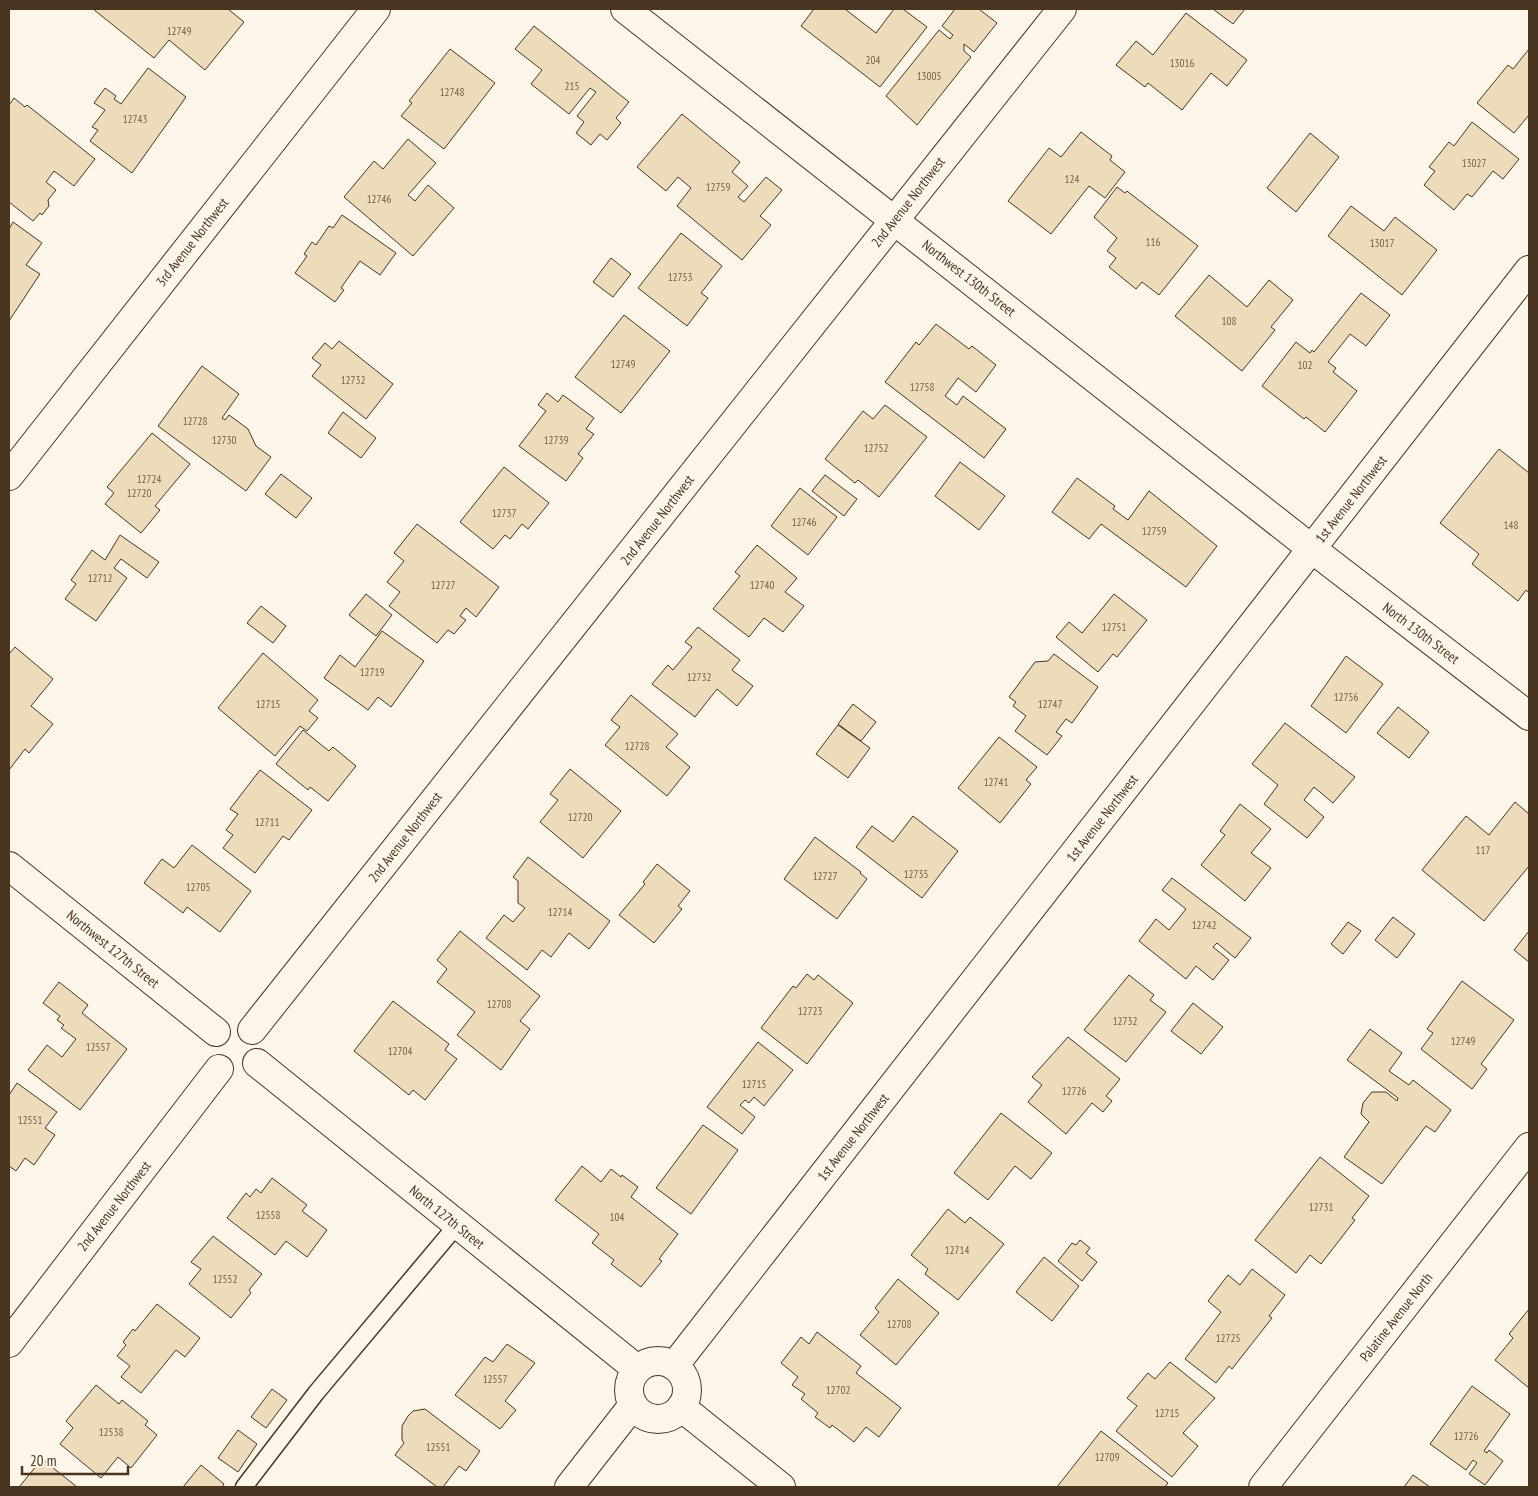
<svg xmlns="http://www.w3.org/2000/svg" width="1538" height="1496" font-family="'PT Sans Narrow',sans-serif">
<rect width="100%" height="100%" fill="#fbf6e9"/>
<!-- building -->
<g fill="#ecdcbc" stroke="#4a3520">
<polygon points="93,9 228,9 244,22 205,70 169,40 154,58"/>
<polygon points="814,9 845,9 876,33 894,9 903,9 927,27 880,87 801,26"/>
<polygon points="955,9 979,9 997,23 974,52 964,44 964,51 971,57 917,125 886,96 939,30 950,39 953,35 942,26"/>
<polygon points="1213,9 1245,9 1233,24"/>
<polygon points="1186,13 1247,60 1227,86 1211,73 1182,110 1148,83 1145,87 1116,65 1136,41 1153,55"/>
<polygon points="534,26 629,102 616,118 621,123 607,140 600,134 591,145 576,133 584,122 577,116 596,92 590,88 569,114 531,84 542,70 515,49"/>
<polygon points="450,49 495,83 444,149 401,116 412,103 409,101"/>
<polygon points="1529,49 1529,115 1514,133 1477,103 1508,65 1513,69"/>
<polygon points="148,68 186,97 132,173 90,141 98,130 92,127 105,110 94,103 105,88 116,96 114,99 121,104"/>
<polygon points="14,98 25,107 27,105 95,159 74,186 54,171 46,182 56,190 48,200 49,206 42,215 40,213 33,221 9,202 9,105"/>
<polygon points="682,114 740,162 732,172 748,186 738,197 744,202 766,177 782,190 760,216 771,225 742,260 677,206 691,188 678,177 666,191 637,167"/>
<polygon points="1472,122 1519,159 1503,179 1493,171 1472,197 1467,194 1454,210 1424,185 1435,171 1429,167 1449,142 1454,146"/>
<polygon points="1081,132 1112,156 1110,160 1125,172 1105,198 1089,186 1051,234 1008,201 1049,148 1061,157"/>
<polygon points="1310,133 1339,157 1296,212 1267,188"/>
<polygon points="408,139 436,163 408,195 415,201 428,185 454,208 413,256 344,197 374,161 383,169"/>
<polygon points="1117,187 1125,193 1127,191 1198,246 1159,295 1142,282 1136,289 1109,267 1116,258 1107,251 1117,238 1094,217"/>
<polygon points="1351,206 1384,231 1395,217 1437,250 1402,295 1328,236"/>
<polygon points="342,215 396,253 380,275 360,261 341,288 344,290 335,302 295,273 307,256 304,254 312,242 316,245 329,226 333,228"/>
<polygon points="13,222 42,243 26,265 40,274 9,321 9,229"/>
<polygon points="681,233 722,266 701,293 708,298 687,326 638,288"/>
<polygon points="611,258 631,274 613,297 593,282"/>
<polygon points="1209,275 1247,307 1269,280 1293,300 1271,327 1275,330 1242,371 1175,316"/>
<polygon points="1361,293 1390,315 1366,346 1350,334 1328,362 1336,368 1333,372 1357,391 1325,432 1306,417 1304,419 1262,386 1296,342 1310,353 1312,350 1314,352"/>
<polygon points="624,315 670,351 621,413 575,377"/>
<polygon points="936,324 969,349 972,346 996,365 976,392 958,378 945,396 957,405 963,396 1006,429 984,458 885,382 916,342 919,345"/>
<polygon points="339,341 393,384 366,419 312,376 321,365 312,358 325,343 332,349"/>
<polygon points="202,366 239,394 222,418 225,420 229,415 248,429 256,446 271,457 246,491 158,426"/>
<polygon points="547,393 558,402 563,395 594,418 586,429 594,434 578,454 583,458 566,481 519,446 546,411 538,405"/>
<polygon points="885,405 927,437 879,497 858,480 855,483 825,459 863,411 873,419"/>
<polygon points="343,412 376,438 361,458 328,433"/>
<polygon points="152,433 190,464 155,506 160,510 141,533 105,504 114,493 107,487"/>
<polygon points="1499,449 1529,473 1529,593 1526,590 1518,601 1472,564 1479,554 1440,523"/>
<polygon points="960,462 1005,496 979,530 935,496"/>
<polygon points="504,467 549,503 528,529 522,524 510,539 505,535 493,549 460,522"/>
<polygon points="281,474 312,498 296,518 265,494"/>
<polygon points="825,475 857,499 844,516 812,491"/>
<polygon points="1077,478 1115,506 1113,509 1128,520 1149,491 1217,546 1186,587 1101,524 1089,539 1052,512"/>
<polygon points="800,488 837,517 808,555 771,526"/>
<polygon points="417,524 499,587 476,617 466,608 460,616 466,620 454,634 448,630 437,643 389,606 400,592 387,582 404,561 394,553"/>
<polygon points="120,535 159,562 147,578 121,559 114,568 127,578 96,621 65,599 76,584 71,580 92,550 105,560"/>
<polygon points="757,545 797,578 785,592 804,606 783,632 764,618 749,637 713,609 740,576 735,572"/>
<polygon points="366,594 392,615 376,636 349,615"/>
<polygon points="1114,594 1147,620 1117,657 1113,654 1098,672 1056,637 1069,622 1082,633"/>
<polygon points="261,606 286,626 273,643 247,623"/>
<polygon points="698,627 740,660 732,670 753,686 737,706 717,689 695,717 652,684 668,665 673,670 692,647 685,642"/>
<polygon points="382,631 424,661 391,707 378,697 368,710 324,678 340,655 355,667"/>
<polygon points="15,647 53,679 31,706 53,724 29,753 25,749 9,770 9,654"/>
<polygon points="263,653 318,700 309,711 318,718 307,731 300,726 275,756 218,708"/>
<polygon points="1054,654 1098,687 1072,723 1066,719 1056,732 1062,736 1047,755 1015,731 1026,716 1013,706 1016,702 1009,697 1035,662 1048,661"/>
<polygon points="1346,656 1383,684 1346,733 1311,706"/>
<polygon points="631,695 678,734 666,747 690,767 667,796 605,745 620,727 611,720"/>
<polygon points="853,704 876,722 861,741 838,724"/>
<polygon points="1398,707 1429,732 1409,758 1377,733"/>
<polygon points="1285,723 1355,777 1333,803 1314,787 1304,800 1324,817 1307,838 1264,804 1278,785 1252,764"/>
<polygon points="838,725 870,748 848,778 816,754"/>
<polygon points="303,730 329,751 333,747 356,766 328,801 310,787 308,790 276,764"/>
<polygon points="999,737 1037,767 1026,780 1031,784 1000,823 958,788"/>
<polygon points="570,769 621,811 583,858 540,822 558,800 550,794"/>
<polygon points="260,770 312,810 289,840 283,836 255,873 223,848 233,835 226,830 238,814 230,809"/>
<polygon points="1515,802 1529,814 1529,866 1484,921 1422,870 1466,816 1489,835"/>
<polygon points="1240,804 1271,829 1251,853 1271,868 1245,901 1201,865 1225,835 1220,831"/>
<polygon points="913,816 958,851 922,898 856,847 872,826 893,842"/>
<polygon points="815,837 861,872 860,873 867,879 837,919 784,879"/>
<polygon points="192,845 251,891 220,932 187,907 183,913 144,883 162,859 174,868"/>
<polygon points="528,857 610,921 589,949 569,933 551,957 542,950 527,970 486,938 504,915 513,922 525,908 518,903 518,881 513,877"/>
<polygon points="657,864 690,891 678,906 682,909 654,943 619,915 645,884 643,882"/>
<polygon points="1172,878 1251,938 1235,958 1217,943 1213,947 1229,960 1213,980 1196,966 1186,979 1139,941 1156,919 1169,930 1186,909 1162,890"/>
<polygon points="1393,917 1415,934 1397,958 1375,940"/>
<polygon points="1348,922 1361,931 1343,954 1331,944"/>
<polygon points="460,931 540,996 520,1021 530,1029 501,1070 457,1035 475,1012 437,982 447,969 437,960"/>
<polygon points="1529,931 1529,962 1514,950"/>
<polygon points="807,974 814,980 818,975 853,1003 807,1064 761,1028 793,986 796,988"/>
<polygon points="1129,975 1154,995 1150,1000 1166,1012 1126,1062 1084,1030"/>
<polygon points="1462,981 1514,1020 1481,1064 1487,1069 1472,1089 1421,1049 1433,1033 1427,1029"/>
<polygon points="59,982 88,1005 82,1013 127,1049 80,1110 28,1070 47,1045 62,1057 76,1039 61,1028 64,1025 57,1020 60,1016 43,1003"/>
<polygon points="393,1001 449,1044 445,1050 457,1059 425,1100 413,1090 409,1095 354,1051"/>
<polygon points="1193,1003 1223,1027 1201,1054 1171,1031"/>
<polygon points="1370,1029 1402,1053 1389,1071 1409,1085 1413,1080 1451,1110 1435,1132 1426,1126 1382,1184 1344,1157 1369,1122 1361,1114 1363,1103 1372,1092 1386,1092 1397,1101 1398,1098 1347,1060"/>
<polygon points="1068,1037 1120,1079 1106,1096 1112,1101 1103,1112 1092,1103 1066,1134 1028,1102 1042,1085 1032,1077"/>
<polygon points="758,1042 793,1070 764,1106 754,1097 749,1103 745,1100 740,1105 755,1117 742,1134 707,1107"/>
<polygon points="17,1083 57,1112 45,1128 55,1135 34,1165 25,1158 16,1171 9,1166 9,1095"/>
<polygon points="1001,1113 1052,1153 1031,1179 1015,1166 988,1200 954,1173"/>
<polygon points="703,1125 738,1150 691,1214 656,1188"/>
<polygon points="1320,1157 1369,1196 1352,1218 1355,1220 1321,1264 1310,1255 1296,1273 1255,1240"/>
<polygon points="582,1166 601,1182 611,1169 621,1177 622,1175 638,1187 631,1197 678,1234 659,1259 662,1261 641,1287 611,1264 614,1260 592,1243 599,1234 555,1200"/>
<polygon points="272,1178 307,1205 302,1211 327,1230 307,1257 286,1241 275,1255 227,1218 246,1193 250,1197 256,1189 261,1193"/>
<polygon points="948,1209 965,1223 970,1217 1004,1244 958,1300 925,1274 928,1269 911,1255"/>
<polygon points="213,1236 262,1274 249,1290 251,1293 231,1318 189,1284 201,1269 191,1262"/>
<polygon points="1080,1240 1090,1248 1086,1253 1097,1262 1082,1281 1058,1261 1072,1243 1076,1245"/>
<polygon points="1044,1257 1079,1286 1052,1321 1016,1292"/>
<polygon points="1252,1269 1285,1295 1269,1316 1272,1318 1232,1369 1229,1366 1216,1383 1185,1359 1221,1312 1208,1301 1228,1275 1240,1285"/>
<polygon points="898,1279 939,1313 896,1365 860,1335 879,1312 875,1308"/>
<polygon points="157,1304 200,1338 185,1357 176,1350 141,1393 121,1377 130,1366 117,1356 126,1345 123,1342 133,1329 135,1331"/>
<polygon points="1529,1309 1529,1388 1495,1360 1513,1338 1509,1334"/>
<polygon points="817,1332 861,1366 856,1373 901,1408 879,1437 866,1427 854,1442 832,1425 830,1428 815,1417 818,1413 801,1399 805,1394 792,1385 798,1377 781,1363 801,1337 809,1344"/>
<polygon points="507,1344 535,1363 505,1401 516,1410 500,1429 455,1395 485,1357 493,1362"/>
<polygon points="1170,1362 1215,1398 1183,1433 1198,1446 1172,1477 1116,1431 1137,1406 1127,1398 1148,1373 1155,1379"/>
<polygon points="96,1385 119,1404 122,1400 148,1421 145,1425 157,1435 131,1468 118,1457 101,1478 60,1444 73,1428 66,1421"/>
<polygon points="1472,1386 1510,1414 1484,1451 1487,1453 1489,1450 1503,1461 1485,1485 1469,1474 1477,1463 1473,1460 1466,1470 1430,1444"/>
<polygon points="272,1389 287,1400 266,1428 251,1417"/>
<polygon points="425,1409 480,1451 466,1471 459,1466 443,1487 437,1487 395,1455 404,1443 402,1440 402,1426 408,1416 413,1411"/>
<polygon points="238,1430 257,1444 238,1472 218,1458"/>
<polygon points="1101,1431 1168,1483 1165,1487 1057,1487"/>
<polygon points="42,1459 77,1487 19,1487"/>
<polygon points="201,1465 224,1484 222,1487 183,1487"/>
<polygon points="1413,1475 1430,1487 1404,1487"/>
</g>
<g fill="none" stroke-linecap="round" stroke-linejoin="round">
<!-- service casing -->
<g stroke="#4a3520" stroke-width="19">
<polyline id="service" points="244,1487 316,1393 457,1225"/>
</g>
<!-- minor casing -->
<g stroke="#4a3520" stroke-width="30">
<g id="minor">
<polyline points="9,866 216,1032"/>
<polyline points="252,1030 1062,9"/>
<polyline points="257,1063 637,1369"/>
<polyline points="9,1343 219,1069"/>
<circle cx="658" cy="1390" r="29"/>
<polyline points="674,1366 1529,270"/>
<polyline points="681,1407 781,1487"/>
<polyline points="569,1487 633,1405"/>
<polyline points="1263,1487 1529,1147"/>
</g>
</g>
<!-- tertiary casing -->
<g stroke="#4a3520" stroke-width="30">
<g id="tertiary">
<polyline points="625,9 1312,549 1529,716"/>
<polyline points="9,476 376,9"/>
</g>
</g>
<!-- service -->
<use href="#service" stroke="#fbf6e9" stroke-width="16"/>
<!-- minor -->
<use href="#minor" stroke="#fbf6e9" stroke-width="28"/>
<!-- tertiary -->
<use href="#tertiary" stroke="#fbf6e9" stroke-width="28"/>
</g>
<g text-anchor="middle" stroke-width="4" stroke-linejoin="round" paint-order="stroke">
<!-- number labels -->
<g font-size="11" fill="#725f47">
<text x="179" y="35">12749</text>
<text x="873" y="64">204</text>
<text x="1182" y="67">13016</text>
<text x="929" y="80">13005</text>
<text x="572" y="90">215</text>
<text x="452" y="96">12748</text>
<text x="135" y="123">12743</text>
<text x="1474" y="167">13027</text>
<text x="1072" y="183">124</text>
<text x="718" y="191">12759</text>
<text x="379" y="203">12746</text>
<text x="1153" y="246">116</text>
<text x="1382" y="247">13017</text>
<text x="680" y="281">12753</text>
<text x="1229" y="325">108</text>
<text x="623" y="368">12749</text>
<text x="1305" y="369">102</text>
<text x="353" y="384">12732</text>
<text x="922" y="391">12758</text>
<text x="195" y="425">12728</text>
<text x="224" y="444">12730</text>
<text x="556" y="444">12739</text>
<text x="876" y="452">12752</text>
<text x="149" y="483">12724</text>
<text x="139" y="497">12720</text>
<text x="504" y="517">12737</text>
<text x="804" y="526">12746</text>
<text x="1511" y="529">148</text>
<text x="1154" y="535">12759</text>
<text x="100" y="582">12712</text>
<text x="443" y="589">12727</text>
<text x="762" y="589">12740</text>
<text x="1114" y="631">12751</text>
<text x="372" y="676">12719</text>
<text x="699" y="681">12732</text>
<text x="1346" y="701">12756</text>
<text x="268" y="708">12715</text>
<text x="1050" y="708">12747</text>
<text x="637" y="750">12728</text>
<text x="996" y="786">12741</text>
<text x="580" y="821">12720</text>
<text x="267" y="826">12711</text>
<text x="1483" y="854">117</text>
<text x="916" y="878">12735</text>
<text x="825" y="880">12727</text>
<text x="198" y="891">12705</text>
<text x="560" y="916">12714</text>
<text x="1204" y="929">12742</text>
<text x="499" y="1008">12708</text>
<text x="810" y="1015">12723</text>
<text x="1125" y="1025">12732</text>
<text x="1463" y="1045">12749</text>
<text x="98" y="1051">12557</text>
<text x="400" y="1055">12704</text>
<text x="754" y="1088">12715</text>
<text x="1074" y="1095">12726</text>
<text x="30" y="1124">12551</text>
<text x="1321" y="1211">12731</text>
<text x="268" y="1219">12558</text>
<text x="617" y="1221">104</text>
<text x="957" y="1254">12714</text>
<text x="225" y="1283">12552</text>
<text x="899" y="1328">12708</text>
<text x="1228" y="1342">12725</text>
<text x="495" y="1383">12557</text>
<text x="838" y="1394">12702</text>
<text x="1167" y="1417">12715</text>
<text x="111" y="1436">12538</text>
<text x="1466" y="1440">12726</text>
<text x="438" y="1451">12551</text>
<text x="1107" y="1461">12709</text>
</g>
<!-- street labels -->
<g font-size="14" fill="#4a3520" stroke="#fbf6e9">
<text transform="translate(908 202) rotate(-52)" y="5">2nd Avenue Northwest</text>
<text transform="translate(192 242) rotate(-52)" y="5">3rd Avenue Northwest</text>
<text transform="translate(969 278) rotate(38)" y="5">Northwest 130th Street</text>
<text transform="translate(1351 499) rotate(-52)" y="5">1st Avenue Northwest</text>
<text transform="translate(657 520) rotate(-52)" y="5">2nd Avenue Northwest</text>
<text transform="translate(1421 633) rotate(37)" y="5">North 130th Street</text>
<text transform="translate(1102 818) rotate(-52)" y="5">1st Avenue Northwest</text>
<text transform="translate(405 837) rotate(-52)" y="5">2nd Avenue Northwest</text>
<text transform="translate(113 949) rotate(39)" y="5">Northwest 127th Street</text>
<text transform="translate(853 1137) rotate(-52)" y="5">1st Avenue Northwest</text>
<text transform="translate(114 1206) rotate(-52)" y="5">2nd Avenue Northwest</text>
<text transform="translate(447 1217) rotate(39)" y="5">North 127th Street</text>
<text transform="translate(1396 1317) rotate(-52)" y="5">Palatine Avenue North</text>
</g>
</g>
<!-- border -->
<rect width="1538" height="1496" fill="none" stroke="#4a3520" stroke-width="20"/>
<!-- scale -->
<path d="M22 1466v8h106v-8" fill="none" stroke="#4a3520" stroke-width="2.5"/>
<text x="30" y="1466" font-size="15" fill="#4a3520" stroke="#fbf6e9" stroke-width="4" paint-order="stroke">20 m</text>
</svg>
